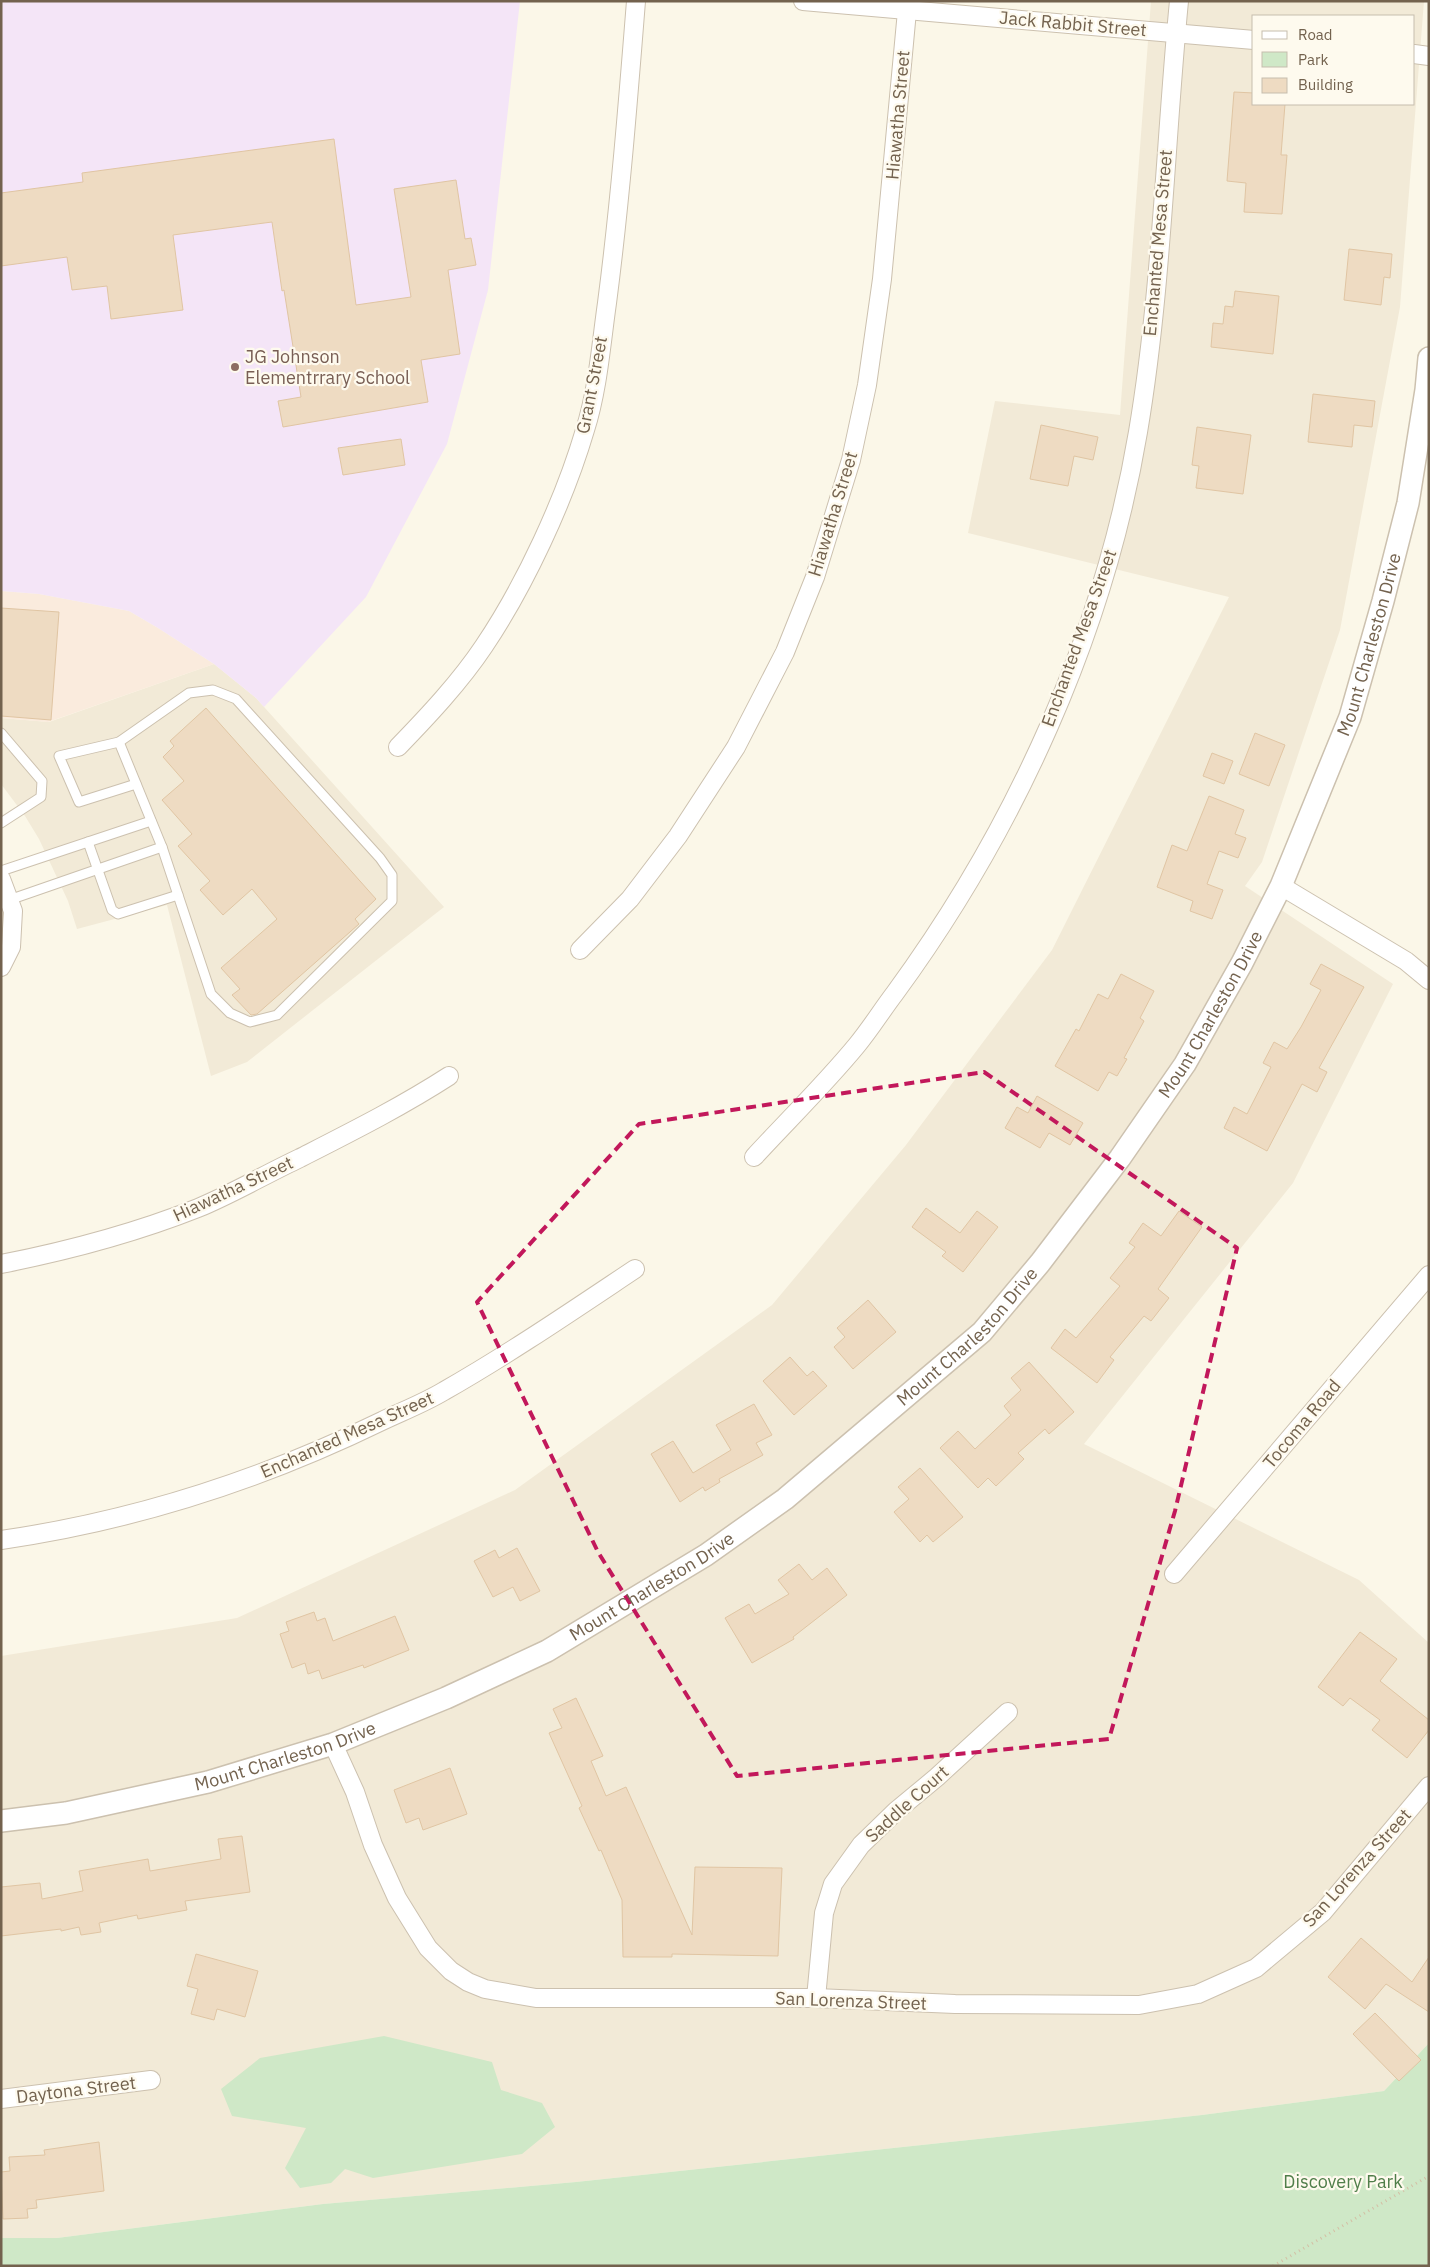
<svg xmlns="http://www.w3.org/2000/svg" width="1430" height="2267" font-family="'IBM Plex Sans',sans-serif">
<rect width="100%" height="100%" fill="#fbf7e8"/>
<!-- residential -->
<g fill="#f2ead7" fill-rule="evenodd">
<path d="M 1151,1 L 1424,1 L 1400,307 L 1340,630 L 1262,862 L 1245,886 L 1393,984 L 1293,1183 L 1084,1444 L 1359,1580 L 1429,1643 L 1429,2043 L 1384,2091 L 1202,2115 L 576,2182 L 323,2204 L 57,2238 L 1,2238 L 1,1656 L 237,1618 L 515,1490 L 772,1305 L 906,1145 L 1052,950 L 1229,597 L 968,533 L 995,401 L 1120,415 ZM 1254,16 L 1414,16 L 1414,104 L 1254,104 Z"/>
<polygon points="214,664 256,698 444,907 247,1062 211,1076 167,905 77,929 68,901 39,839 25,816 1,784 1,718 49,722"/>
</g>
<!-- commercial -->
<polygon fill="#faebdd" points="1,591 39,594 129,611 158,628 214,664 48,722 1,718"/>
<!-- education -->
<polygon fill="#f4e5f7" points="1,1 520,1 488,290 447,444 366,597 264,707 256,698 214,664 158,628 129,611 39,594 1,591"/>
<!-- green -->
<g fill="#cfe8c7">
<polygon points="384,2036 492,2062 501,2090 542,2103 555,2127 522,2154 373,2178 345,2169 331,2183 300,2188 285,2168 306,2128 232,2116 221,2089 260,2058"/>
<polygon points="1429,2043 1429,2266 1,2266 1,2238 57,2238 323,2204 576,2182 1202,2115 1384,2091"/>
</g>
<!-- building -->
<g fill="#eedbc2" stroke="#e0c5a3">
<polygon points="1234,92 1254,93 1254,104 1285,104 1281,155 1287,155 1282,214 1244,212 1246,183 1227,181"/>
<polygon points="334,139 356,305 411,297 394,189 456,180 465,239 471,238 476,265 448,270 460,354 421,360 428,402 283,427 278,401 301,397 284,290 282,291 272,222 173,235 183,310 111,319 107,286 72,290 67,257 1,266 1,193 83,182 82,173"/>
<polygon points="1349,249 1392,254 1390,278 1384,277 1381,305 1344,300"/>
<polygon points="1235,291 1279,296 1273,354 1211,347 1213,323 1223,324 1225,306 1233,307"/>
<polygon points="1313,394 1375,401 1372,427 1354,425 1352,447 1308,442"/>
<polygon points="1041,425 1098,437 1093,460 1074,456 1068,486 1030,479"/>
<polygon points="1197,427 1251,435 1243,494 1196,488 1199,466 1192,465"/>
<polygon points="401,439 405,465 343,475 338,448"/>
<polygon points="1,608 59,612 51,720 1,716"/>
<polygon points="206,708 376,899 355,919 359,924 257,1014 251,1015 232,995 240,989 221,968 277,919 252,889 223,915 200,890 210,881 178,846 192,834 162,800 184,781 163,757 174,746 170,741"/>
<polygon points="1255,733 1285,745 1269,786 1239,774"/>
<polygon points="1212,753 1233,761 1224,784 1203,776"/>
<polygon points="1209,796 1244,810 1235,834 1246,838 1238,858 1219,851 1207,884 1223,890 1212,919 1190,911 1193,901 1157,887 1172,845 1187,851"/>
<polygon points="1321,964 1364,987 1319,1068 1327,1072 1317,1092 1302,1084 1267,1151 1224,1128 1234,1107 1247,1114 1271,1067 1263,1063 1274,1042 1287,1049 1301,1027 1321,990 1310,984"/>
<polygon points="1121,974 1154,991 1140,1018 1144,1021 1124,1058 1127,1059 1117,1076 1109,1072 1098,1091 1055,1066 1076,1029 1079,1031 1098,994 1108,999"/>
<polygon points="1037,1096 1083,1123 1070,1145 1049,1133 1040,1148 1005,1128 1017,1107 1028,1113"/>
<polygon points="926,1208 960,1233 977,1211 998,1227 963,1272 942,1256 946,1252 912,1227"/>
<polygon points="1179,1211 1202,1227 1158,1289 1169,1298 1151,1321 1144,1316 1110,1357 1114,1360 1097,1383 1051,1348 1065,1329 1076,1338 1120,1286 1110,1278 1135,1247 1129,1243 1143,1223 1161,1236"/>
<polygon points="868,1300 896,1332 853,1369 834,1347 845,1337 837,1328"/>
<polygon points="790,1357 807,1376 813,1371 827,1386 794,1415 763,1381"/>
<polygon points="1029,1362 1074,1412 1049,1434 1045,1429 1018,1453 1024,1459 996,1486 988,1478 978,1488 940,1448 958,1431 975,1449 1011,1415 1004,1406 1021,1390 1011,1378"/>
<polygon points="754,1404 772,1435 756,1443 763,1455 719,1479 720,1482 705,1491 703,1487 680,1502 651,1454 673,1441 693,1473 731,1450 716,1425"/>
<polygon points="920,1468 963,1517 933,1542 927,1535 920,1542 894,1512 909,1499 898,1487"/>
<polygon points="517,1548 540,1591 520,1601 513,1587 493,1597 474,1561 495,1550 499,1558"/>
<polygon points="799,1564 812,1580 827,1568 847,1595 793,1637 794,1639 752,1663 725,1618 749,1604 755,1614 789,1594 778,1580"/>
<polygon points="314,1612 317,1621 325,1618 333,1641 395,1616 409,1650 364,1668 363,1665 322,1679 319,1670 308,1674 305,1663 292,1668 280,1634 289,1631 286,1622"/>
<polygon points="1360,1632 1397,1659 1380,1681 1429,1720 1429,1730 1407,1758 1372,1730 1380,1720 1350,1698 1343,1706 1318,1687"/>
<polygon points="576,1698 603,1756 591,1761 606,1796 626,1787 692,1935 695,1867 782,1868 778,1956 672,1954 672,1957 623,1957 622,1900 601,1850 599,1851 579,1808 582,1806 549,1733 562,1728 553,1709"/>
<polygon points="450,1768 467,1814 423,1830 419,1818 406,1823 394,1790"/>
<polygon points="242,1836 250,1892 185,1901 187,1910 138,1919 137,1915 99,1923 101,1932 81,1935 79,1927 61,1931 61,1929 1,1936 1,1887 40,1883 42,1899 83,1891 79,1871 148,1859 150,1871 221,1859 218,1839"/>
<polygon points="1361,1938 1412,1982 1429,1957 1429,2012 1386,1984 1365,2009 1328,1977"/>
<polygon points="196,1954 258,1971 245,2017 217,2009 214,2020 191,2014 198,1989 187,1986"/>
<polygon points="1375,2013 1421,2060 1399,2081 1353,2034"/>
<polygon points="99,2142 104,2191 36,2200 37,2208 27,2209 28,2218 3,2219 1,2172 10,2171 9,2157 45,2155 44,2150"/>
</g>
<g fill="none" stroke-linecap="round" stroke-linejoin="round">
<!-- service casing -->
<g stroke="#ccc1af" stroke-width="11">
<g id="service">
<polyline points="1,733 42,781 41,797 1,823"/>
<polyline points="119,742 162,847"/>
<polyline points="88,842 112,910 118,914 178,895"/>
<polyline points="1,871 151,821"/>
<polyline points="9,900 162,847 211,994 230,1013 250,1022 277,1015 392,901 392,875 380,858 236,699 213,690 189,693 119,742 59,756 79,802 136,784"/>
</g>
</g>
<!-- minor casing -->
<g stroke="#ccc1af" stroke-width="20">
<g id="minor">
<polyline points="803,1 1254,40"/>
<polyline points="1414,54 1429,56"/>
<path d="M 398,747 C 428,716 460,682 484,646 C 525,585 564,501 585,430 C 598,389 601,345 607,303 C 620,203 628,102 636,1"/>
<polyline points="1,879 13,911 11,947 1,967"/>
<polyline points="1281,886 1406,961 1429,980"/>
<polyline points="580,950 630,899 678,836 736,747 785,652 815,577 851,460 867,385 882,279 907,11"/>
<path d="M 754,1157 C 788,1120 825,1084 857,1045 C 871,1028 882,1010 895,993 C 1015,829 1104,634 1138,432 C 1162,290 1165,144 1179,1"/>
<path d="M 1,1264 C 67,1251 135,1233 198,1208 C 232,1194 266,1174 300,1158 C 351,1132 401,1107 449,1076"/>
<path d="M 1,1540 C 133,1521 263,1479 382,1421 C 403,1411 424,1403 444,1391 C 509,1354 572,1311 635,1269"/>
<polyline points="1174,1574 1429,1275"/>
<polyline points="333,1744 355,1792 373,1845 397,1898 428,1948 451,1971 468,1982 485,1989 536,1998 816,1998 955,2004 1139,2005 1198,1994 1256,1968 1323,1912 1429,1786"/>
<polyline points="816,1998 824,1913 833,1884 861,1845 896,1811 937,1777 1008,1712"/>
<polyline points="1,2099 151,2080"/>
</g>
</g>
<!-- tertiary casing -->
<g stroke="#ccc1af" stroke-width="24">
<g id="tertiary">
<path id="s1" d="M 1,1821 L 66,1813 L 208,1782 L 333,1744 L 446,1698 L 547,1651 L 706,1555 L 785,1499 L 982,1332 L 1040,1263 L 1120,1158 L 1185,1064 L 1242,963 L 1281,886 L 1350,717 L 1383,601 L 1408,503 L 1426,390 L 1429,358"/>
</g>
</g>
<!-- path -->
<polyline stroke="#d3bfa5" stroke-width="3" stroke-dasharray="1 4" stroke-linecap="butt" points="1273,2266 1429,2176"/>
<!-- service -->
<use href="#service" stroke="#fff" stroke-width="9"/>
<!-- minor -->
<use href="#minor" stroke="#fff" stroke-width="18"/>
<!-- tertiary -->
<use href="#tertiary" stroke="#fff" stroke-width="21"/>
</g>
<!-- marked area -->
<path fill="none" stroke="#c2185b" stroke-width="4" stroke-dasharray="10 6" stroke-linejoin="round" d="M 984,1072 L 1237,1248 L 1175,1511 L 1109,1739 L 737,1776 L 598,1552 L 477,1302 L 639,1124 Z"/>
<!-- markers -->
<circle fill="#8d6e63" stroke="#fefaee" stroke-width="2" cx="235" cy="367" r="5"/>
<g text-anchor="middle" stroke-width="4.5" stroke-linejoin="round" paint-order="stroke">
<!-- street labels -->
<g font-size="18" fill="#73624e" stroke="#fefaee">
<text transform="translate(1073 24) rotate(5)" y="6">Jack Rabbit Street</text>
<text transform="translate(898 115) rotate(-85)" y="6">Hiawatha Street</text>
<text transform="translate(1158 243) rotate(-85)" y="6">Enchanted Mesa Street</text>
<text transform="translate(592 385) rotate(-79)" y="6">Grant Street</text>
<text transform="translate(833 514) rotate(-73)" y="6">Hiawatha Street</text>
<text transform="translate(1079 638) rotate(-70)" y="6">Enchanted Mesa Street</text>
<text dy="6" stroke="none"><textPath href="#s1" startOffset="1912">Mount Charleston Drive</textPath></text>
<text dy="6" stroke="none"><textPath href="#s1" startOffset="1508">Mount Charleston Drive</textPath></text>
<text transform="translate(233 1189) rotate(-25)" y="6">Hiawatha Street</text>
<text dy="6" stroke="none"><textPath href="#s1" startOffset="1102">Mount Charleston Drive</textPath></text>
<text transform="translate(1302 1424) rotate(-50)" y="6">Tocoma Road</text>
<text transform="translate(347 1435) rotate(-24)" y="6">Enchanted Mesa Street</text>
<text dy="6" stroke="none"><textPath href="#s1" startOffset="698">Mount Charleston Drive</textPath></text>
<text dy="6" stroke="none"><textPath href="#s1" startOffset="292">Mount Charleston Drive</textPath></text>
<text transform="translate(907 1804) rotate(-42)" y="6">Saddle Court</text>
<text transform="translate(1357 1868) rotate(-48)" y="6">San Lorenza Street</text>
<text transform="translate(851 2001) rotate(2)" y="6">San Lorenza Street</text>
<text transform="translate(76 2090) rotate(-7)" y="6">Daytona Street</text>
</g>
<!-- education labels -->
<g font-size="18" fill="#785e54" stroke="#fefaee" text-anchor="start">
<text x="245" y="363">JG Johnson<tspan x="245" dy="21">Elementrrary School</tspan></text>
</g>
<!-- park labels -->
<g font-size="18" fill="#507e4a" stroke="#fefaee">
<text x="1343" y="2188">Discovery Park</text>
</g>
</g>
<!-- border -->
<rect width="1430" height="2267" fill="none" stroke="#73624e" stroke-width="5"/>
<!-- legend -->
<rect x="1252" y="15" width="162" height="90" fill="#fefaee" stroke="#c6bdae"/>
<rect x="1262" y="31" width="25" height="8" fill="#ffffff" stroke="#c6bdae"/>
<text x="1298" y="40" font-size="15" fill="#73624e">Road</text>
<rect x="1262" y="52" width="25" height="15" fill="#cfe8c7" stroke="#c6bdae"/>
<text x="1298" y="65" font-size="15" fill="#73624e">Park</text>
<rect x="1262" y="78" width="25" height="15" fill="#eedbc2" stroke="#c6bdae"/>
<text x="1298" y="90" font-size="15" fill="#73624e">Building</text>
</svg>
